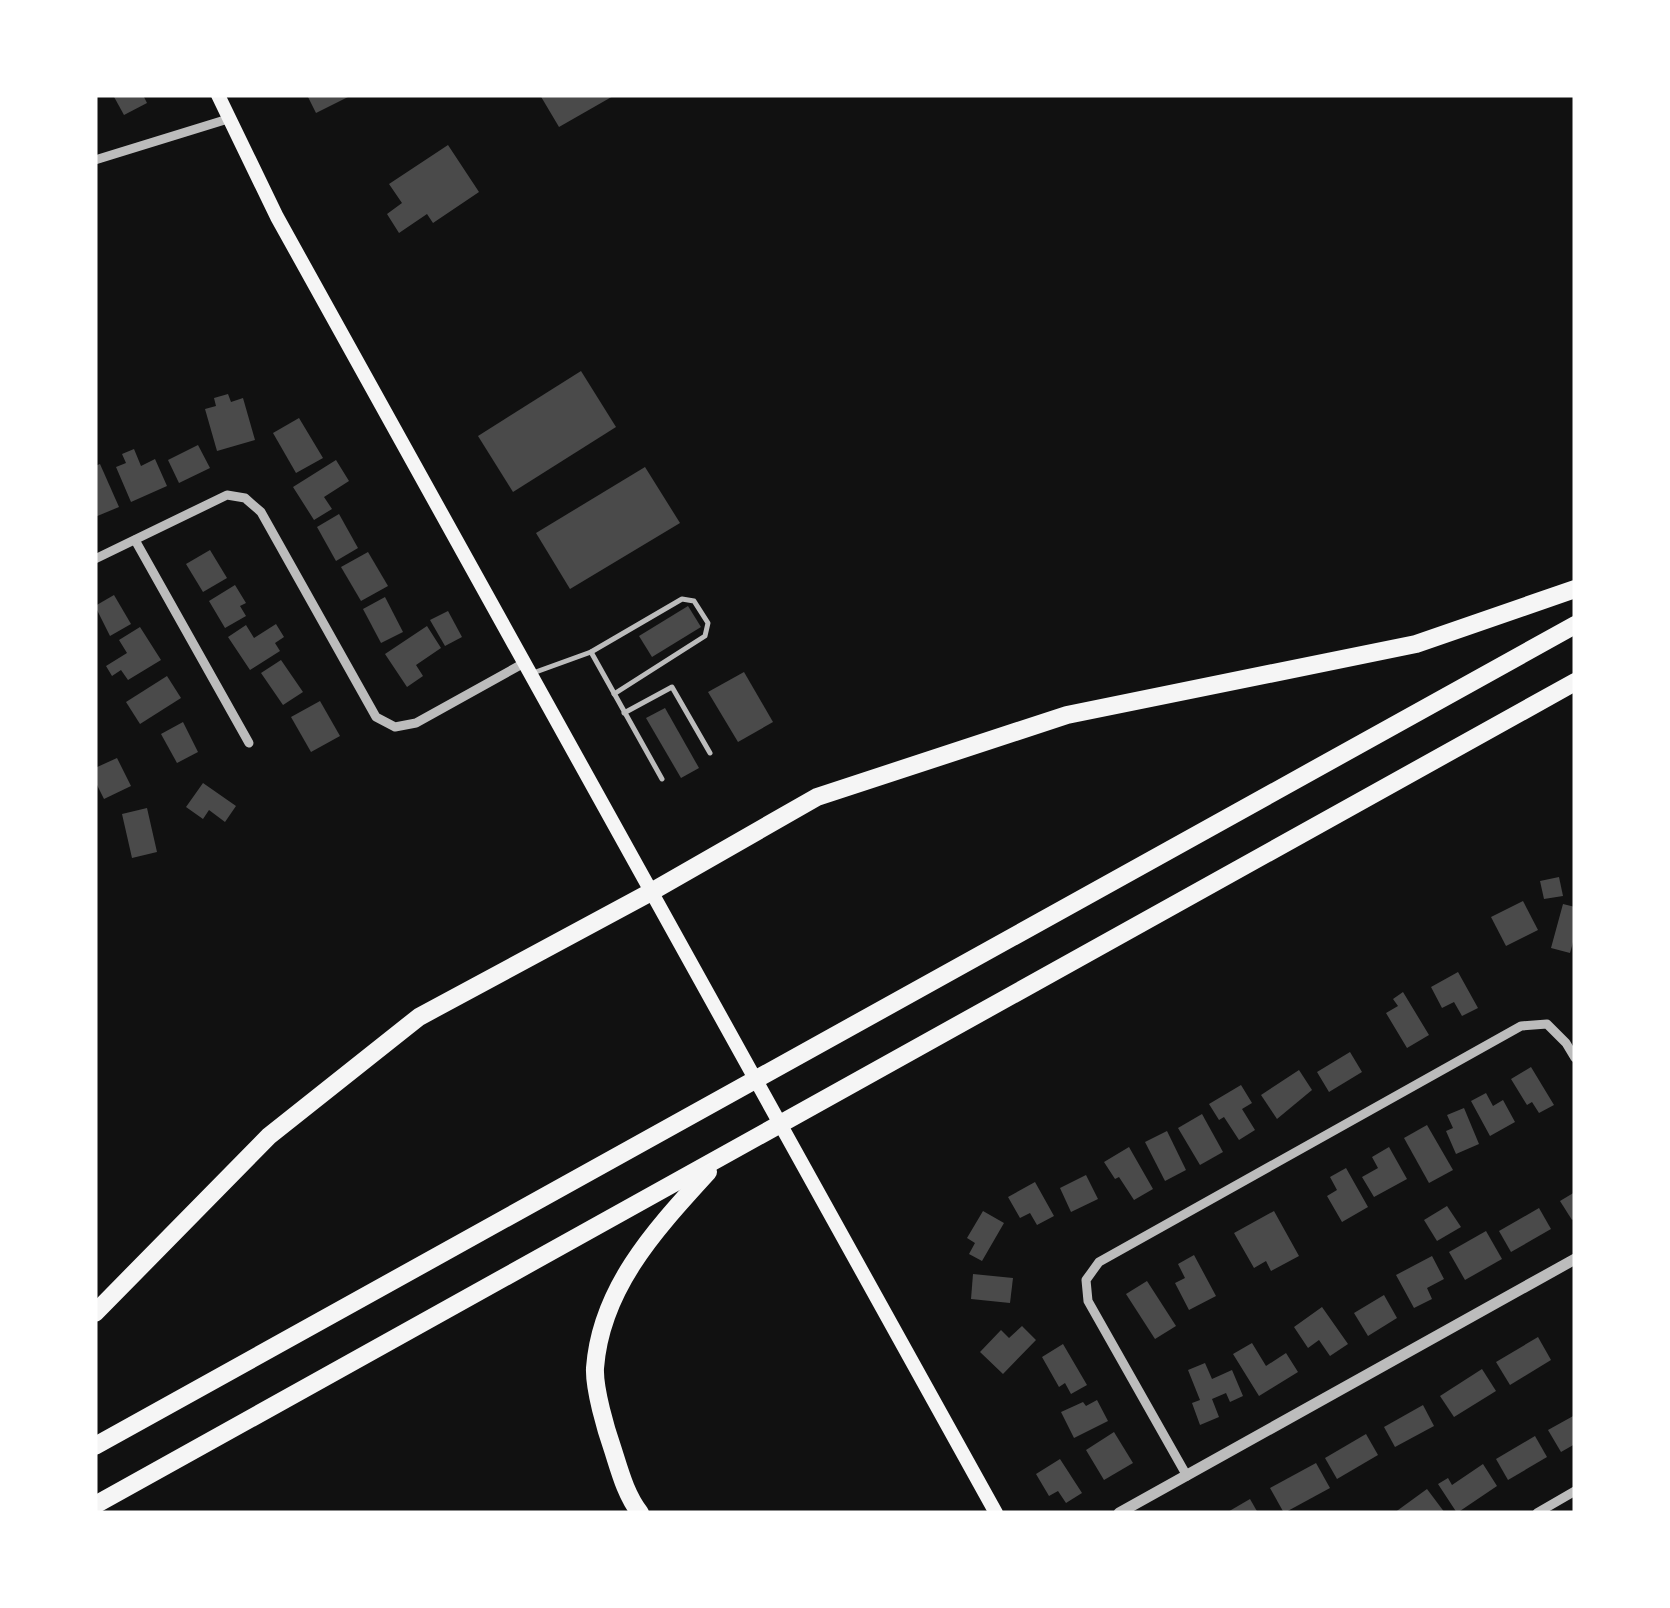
<svg xmlns="http://www.w3.org/2000/svg" width="1670" height="1608" font-family="'Roboto Serif',serif">
<rect width="100%" height="100%" fill="#111"/>
<!-- building -->
<g fill="#4a4a4a">
<polygon points="113,95 143,95 147,103 124,115"/>
<polygon points="307,95 352,95 316,113"/>
<polygon points="540,95 615,95 559,127"/>
<polygon points="448,145 479,192 433,223 427,214 399,233 387,214 402,203 389,184"/>
<polygon points="581,371 616,427 513,492 478,436"/>
<polygon points="228,394 231,402 243,398 255,440 217,451 205,409 216,406 214,398"/>
<polygon points="299,418 323,458 296,473 273,433"/>
<polygon points="198,445 210,468 179,483 168,460"/>
<polygon points="134,449 141,466 155,459 167,486 131,502 116,467 126,463 122,454"/>
<polygon points="336,460 349,481 324,497 332,509 314,520 293,487"/>
<polygon points="100,464 119,507 95,517 95,466"/>
<polygon points="645,467 680,523 570,589 536,533"/>
<polygon points="339,514 358,548 336,561 317,527"/>
<polygon points="210,550 227,578 203,592 186,564"/>
<polygon points="368,552 388,586 361,601 341,567"/>
<polygon points="235,585 246,603 240,606 246,616 225,628 209,601"/>
<polygon points="114,595 131,624 110,636 95,606"/>
<polygon points="385,597 403,632 381,643 363,609"/>
<polygon points="688,606 701,627 652,657 639,636"/>
<polygon points="448,611 462,637 445,646 430,620"/>
<polygon points="276,624 284,637 275,643 280,651 250,670 228,637 246,625 254,638"/>
<polygon points="427,626 441,648 416,665 423,676 407,687 385,654"/>
<polygon points="140,627 161,660 128,680 121,670 112,676 106,666 127,653 119,640"/>
<polygon points="281,660 303,692 283,705 261,673"/>
<polygon points="744,672 773,722 738,742 708,692"/>
<polygon points="167,676 181,698 140,724 126,702"/>
<polygon points="320,701 340,736 311,752 291,717"/>
<polygon points="665,708 699,768 681,778 646,718"/>
<polygon points="183,722 198,752 177,763 161,734"/>
<polygon points="117,758 131,786 104,799 95,781 95,768"/>
<polygon points="203,783 236,806 225,822 209,810 203,819 186,807"/>
<polygon points="147,808 157,852 132,858 122,814"/>
<polygon points="1559,877 1563,896 1544,899 1540,881"/>
<polygon points="1523,901 1538,930 1506,946 1491,917"/>
<polygon points="1563,904 1575,907 1575,935 1570,953 1551,948"/>
<polygon points="1458,972 1478,1008 1462,1016 1454,1002 1442,1008 1431,987"/>
<polygon points="1403,992 1429,1035 1407,1048 1386,1013 1398,1006 1393,999"/>
<polygon points="1350,1052 1362,1072 1329,1092 1317,1072"/>
<polygon points="1531,1067 1554,1105 1539,1113 1532,1102 1527,1105 1511,1079"/>
<polygon points="1299,1070 1312,1090 1277,1119 1261,1095"/>
<polygon points="1241,1085 1252,1103 1242,1109 1255,1130 1239,1140 1224,1117 1219,1120 1209,1104"/>
<polygon points="1486,1093 1493,1106 1503,1100 1515,1122 1490,1136 1471,1101"/>
<polygon points="1464,1108 1479,1144 1456,1154 1446,1131 1453,1128 1447,1115"/>
<polygon points="1202,1114 1223,1152 1200,1165 1178,1128"/>
<polygon points="1427,1125 1453,1170 1429,1183 1404,1138"/>
<polygon points="1167,1131 1186,1170 1165,1181 1145,1142"/>
<polygon points="1129,1147 1153,1189 1134,1200 1119,1177 1115,1179 1104,1162"/>
<polygon points="1389,1147 1407,1179 1374,1197 1362,1177 1378,1168 1372,1157"/>
<polygon points="1346,1168 1368,1207 1342,1222 1327,1196 1337,1190 1330,1177"/>
<polygon points="1086,1175 1098,1199 1071,1212 1060,1188"/>
<polygon points="1035,1182 1054,1216 1037,1225 1030,1213 1020,1218 1008,1197"/>
<polygon points="1575,1192 1575,1218 1572,1220 1560,1201"/>
<polygon points="1447,1206 1461,1227 1437,1241 1424,1220"/>
<polygon points="1539,1208 1551,1229 1511,1252 1499,1231"/>
<polygon points="983,1211 1004,1223 982,1261 969,1254 975,1243 967,1238"/>
<polygon points="1274,1211 1299,1256 1271,1271 1266,1261 1254,1268 1234,1233"/>
<polygon points="1486,1231 1502,1259 1465,1280 1449,1252"/>
<polygon points="1194,1255 1216,1296 1189,1310 1175,1283 1185,1278 1178,1264"/>
<polygon points="1432,1256 1444,1279 1427,1288 1432,1299 1414,1308 1396,1275"/>
<polygon points="973,1274 1013,1278 1010,1303 971,1299"/>
<polygon points="1147,1281 1176,1326 1155,1339 1126,1294"/>
<polygon points="1384,1295 1397,1318 1368,1336 1354,1313"/>
<polygon points="1322,1307 1348,1344 1330,1356 1319,1340 1308,1348 1294,1327"/>
<polygon points="1022,1326 1036,1340 1003,1374 980,1352 1001,1330 1009,1338"/>
<polygon points="1538,1337 1551,1360 1510,1385 1496,1362"/>
<polygon points="1252,1343 1266,1366 1286,1353 1298,1372 1259,1396 1233,1354"/>
<polygon points="1063,1344 1087,1385 1071,1394 1065,1383 1059,1387 1042,1357"/>
<polygon points="1205,1363 1212,1379 1232,1370 1243,1396 1230,1402 1226,1393 1212,1399 1219,1417 1200,1425 1192,1403 1200,1400 1188,1370"/>
<polygon points="1482,1369 1496,1391 1454,1417 1440,1396"/>
<polygon points="1097,1400 1108,1421 1074,1438 1061,1412 1083,1402 1086,1406"/>
<polygon points="1423,1405 1434,1426 1395,1447 1384,1427"/>
<polygon points="1575,1415 1575,1444 1561,1452 1548,1430"/>
<polygon points="1114,1432 1133,1463 1104,1480 1086,1450"/>
<polygon points="1366,1434 1378,1455 1337,1479 1325,1458"/>
<polygon points="1535,1436 1547,1457 1508,1480 1496,1459"/>
<polygon points="1060,1459 1082,1493 1066,1503 1058,1491 1049,1496 1036,1474"/>
<polygon points="1316,1463 1330,1488 1284,1513 1270,1488"/>
<polygon points="1483,1464 1497,1486 1457,1513 1438,1484 1448,1478 1452,1485"/>
<polygon points="1427,1489 1445,1513 1394,1513"/>
<polygon points="1250,1499 1258,1513 1226,1513"/>
</g>
<g fill="none" stroke-linecap="round" stroke-linejoin="round">
<!-- service -->
<g stroke="#bcbcbc" stroke-width="5">
<polyline points="591,652 662,779"/>
<polyline points="533,673 591,652 682,599 694,601 708,623 705,636 614,694"/>
<polyline points="624,713 672,687 710,753"/>
</g>
<!-- minor -->
<g stroke="#bcbcbc" stroke-width="9">
<polyline points="95,160 228,119"/>
<polyline points="135,540 249,743"/>
<polyline points="95,559 227,495 245,498 261,512 376,717 395,727 416,723 524,663"/>
<polyline points="1187,1476 1088,1301 1086,1280 1099,1262 1521,1026 1547,1024 1566,1043 1575,1058"/>
<polyline points="1537,1513 1575,1491"/>
</g>
<!-- tertiary -->
<polyline stroke="#bcbcbc" stroke-width="11" points="1119,1513 1575,1259"/>
<!-- secondary -->
<polyline stroke="#f5f5f5" stroke-width="14" points="218,95 277,217 996,1513"/>
<!-- motorway -->
<g stroke="#f5f5f5" stroke-width="18">
<polyline points="95,1313 269,1136 419,1017 651,892 817,797 1067,715 1416,644 1575,589"/>
<polyline points="95,1446 1575,625"/>
<polyline points="95,1505 1575,682"/>
<path d="M 640,1513 C 626,1495 620,1472 613,1450 C 606,1430 594,1389 595,1368 C 601,1287 657,1228 708,1172"/>
</g>
</g>
<!-- border -->
<rect width="1670" height="1608" fill="none" stroke="#ffffff" stroke-width="195"/>
</svg>
